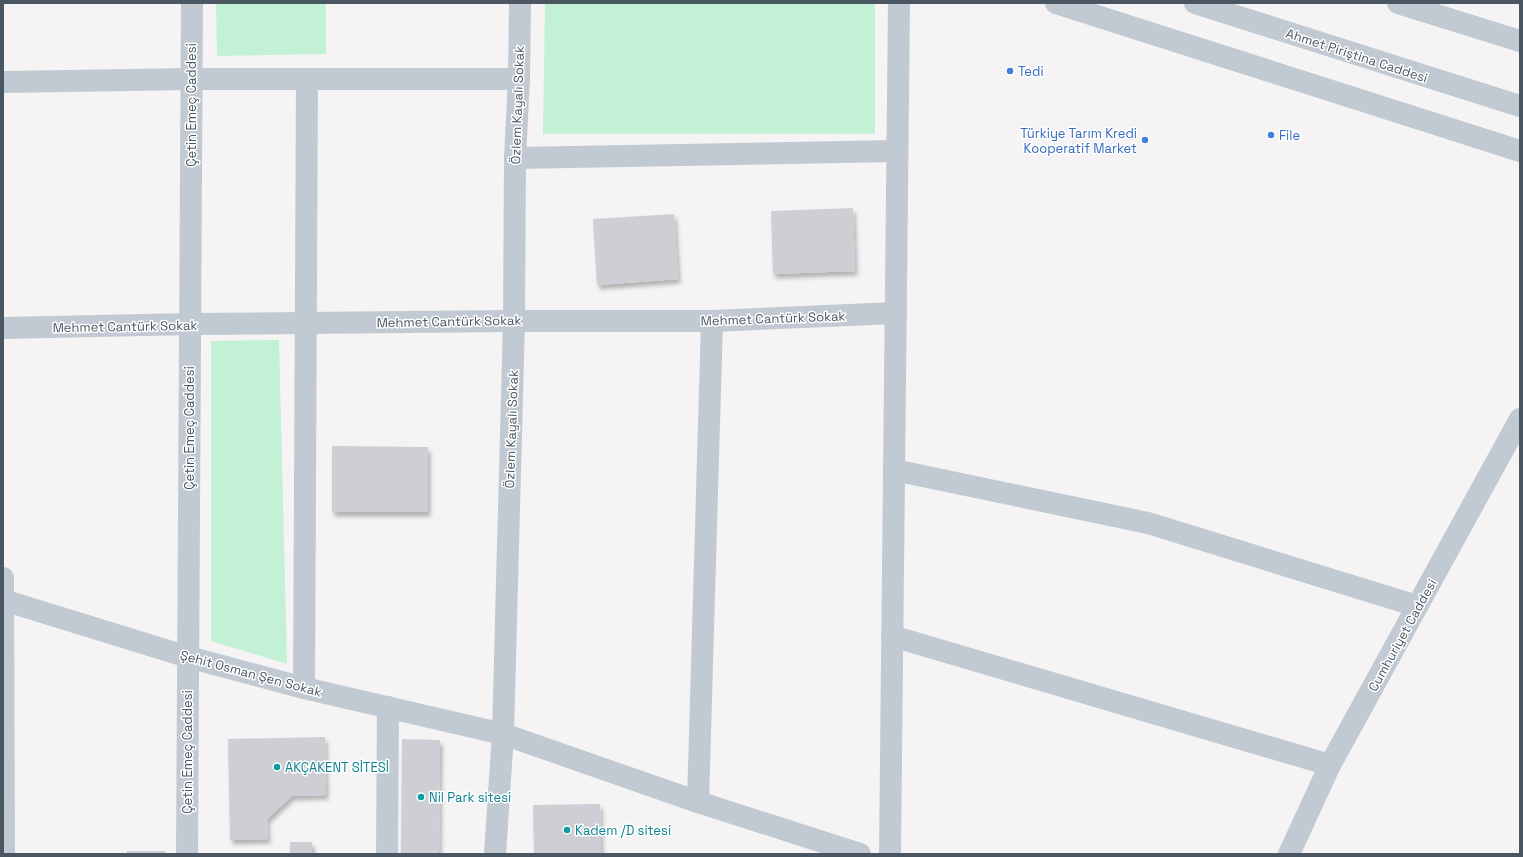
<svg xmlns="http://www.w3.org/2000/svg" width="1523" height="857" font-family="'Space Grotesk',sans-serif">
<defs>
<filter id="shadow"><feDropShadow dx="2.5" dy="4.5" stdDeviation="2" flood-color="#0004"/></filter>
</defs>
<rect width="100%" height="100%" fill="#f5f3f3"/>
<!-- green -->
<g fill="#c3f1d5">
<polygon points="216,3 326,3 326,54 217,56"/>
<polygon points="545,3 875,3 875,134 543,134"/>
<polygon points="279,340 287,664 211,641 211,341"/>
</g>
<!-- building -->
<g fill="#cdcfd5" filter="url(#shadow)">
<polygon points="853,208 855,271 773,274 771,211"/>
<polygon points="674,214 678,279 597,285 593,219"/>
<polygon points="332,446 428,447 428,512 332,512"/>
<polygon points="325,737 326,795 292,796 267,819 268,839 230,840 228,739"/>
<polygon points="402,739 440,740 439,854 401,854"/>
<polygon points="600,804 601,854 534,854 533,805"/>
<rect x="290" y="842" width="22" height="12"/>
<rect x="127" y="851" width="38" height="3"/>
</g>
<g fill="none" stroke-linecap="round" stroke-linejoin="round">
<!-- minor -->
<g stroke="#c1cad2" stroke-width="22">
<polyline points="1056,3 1520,151"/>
<polyline points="3,82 192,79 519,79"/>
<polyline points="515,158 896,151"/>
<polyline points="3,328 190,324 514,321 712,321 896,313"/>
<polyline points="894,470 1148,523 1417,606"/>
<polyline points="3,578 4,854"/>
<polyline points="3,600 188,657 304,688 503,734 698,802 860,854"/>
<polyline points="892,636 1330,765"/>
<polyline points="304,688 307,79"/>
<polyline points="698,802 712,321"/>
<polyline points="187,854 192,3"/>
<polyline points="387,854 388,707"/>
<polyline points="495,854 503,734 514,321 515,158 519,79 520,3"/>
<polyline points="890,854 899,3"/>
<polyline points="1289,854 1330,765 1520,419"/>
</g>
<!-- tertiary -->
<g stroke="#c1cad2" stroke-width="22">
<polyline points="1195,3 1520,106"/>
<polyline points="1398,3 1520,41"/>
</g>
</g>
<!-- markers -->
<g fill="#3f7fe0" stroke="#fff" stroke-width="1.5">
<circle cx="1010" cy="71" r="4"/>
<circle cx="1271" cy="135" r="4"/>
<circle cx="1145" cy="140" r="4"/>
</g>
<g fill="#0f9aa8" stroke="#fff" stroke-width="1.5">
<circle cx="277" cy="767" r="4"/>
<circle cx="421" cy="797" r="4"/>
<circle cx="567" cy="830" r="4"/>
</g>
<g text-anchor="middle" stroke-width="3" stroke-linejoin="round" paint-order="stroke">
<!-- street labels -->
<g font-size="13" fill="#4a5661" stroke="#fff">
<text transform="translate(1357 55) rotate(18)" y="5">Ahmet Piriştina Caddesi</text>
<text transform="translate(191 105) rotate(-90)" y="5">Çetin Emeç Caddesi</text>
<text transform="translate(517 105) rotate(-88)" y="5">Özlem Kayalı Sokak</text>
<text transform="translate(773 318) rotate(-2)" y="5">Mehmet Cantürk Sokak</text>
<text transform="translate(449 321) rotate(-1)" y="5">Mehmet Cantürk Sokak</text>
<text transform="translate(125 326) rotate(-1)" y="5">Mehmet Cantürk Sokak</text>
<text transform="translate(189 428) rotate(-90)" y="5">Çetin Emeç Caddesi</text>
<text transform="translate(511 429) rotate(-88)" y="5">Özlem Kayalı Sokak</text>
<text transform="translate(1402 635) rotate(-61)" y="5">Cumhuriyet Caddesi</text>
<text transform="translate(251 673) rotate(15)" y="5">Şehit Osman Şen Sokak</text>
<text transform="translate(187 752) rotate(-90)" y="5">Çetin Emeç Caddesi</text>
</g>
<!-- shop labels -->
<g font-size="13" fill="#366cbe" stroke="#fff" text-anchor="start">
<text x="1018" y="76">Tedi</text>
<text x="1137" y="138" text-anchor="end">Türkiye Tarım Kredi<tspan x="1137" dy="15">Kooperatif Market</tspan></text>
<text x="1279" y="140">File</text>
</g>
<!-- culture labels -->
<g font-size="13" fill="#0d838f" stroke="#fff" text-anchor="start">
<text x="285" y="772">AKÇAKENT SİTESİ</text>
<text x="429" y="802">Nil Park sitesi</text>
<text x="575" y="835">Kadem /D sitesi</text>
</g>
</g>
<!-- border -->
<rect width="1523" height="857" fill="none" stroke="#4a5661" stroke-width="8"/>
</svg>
